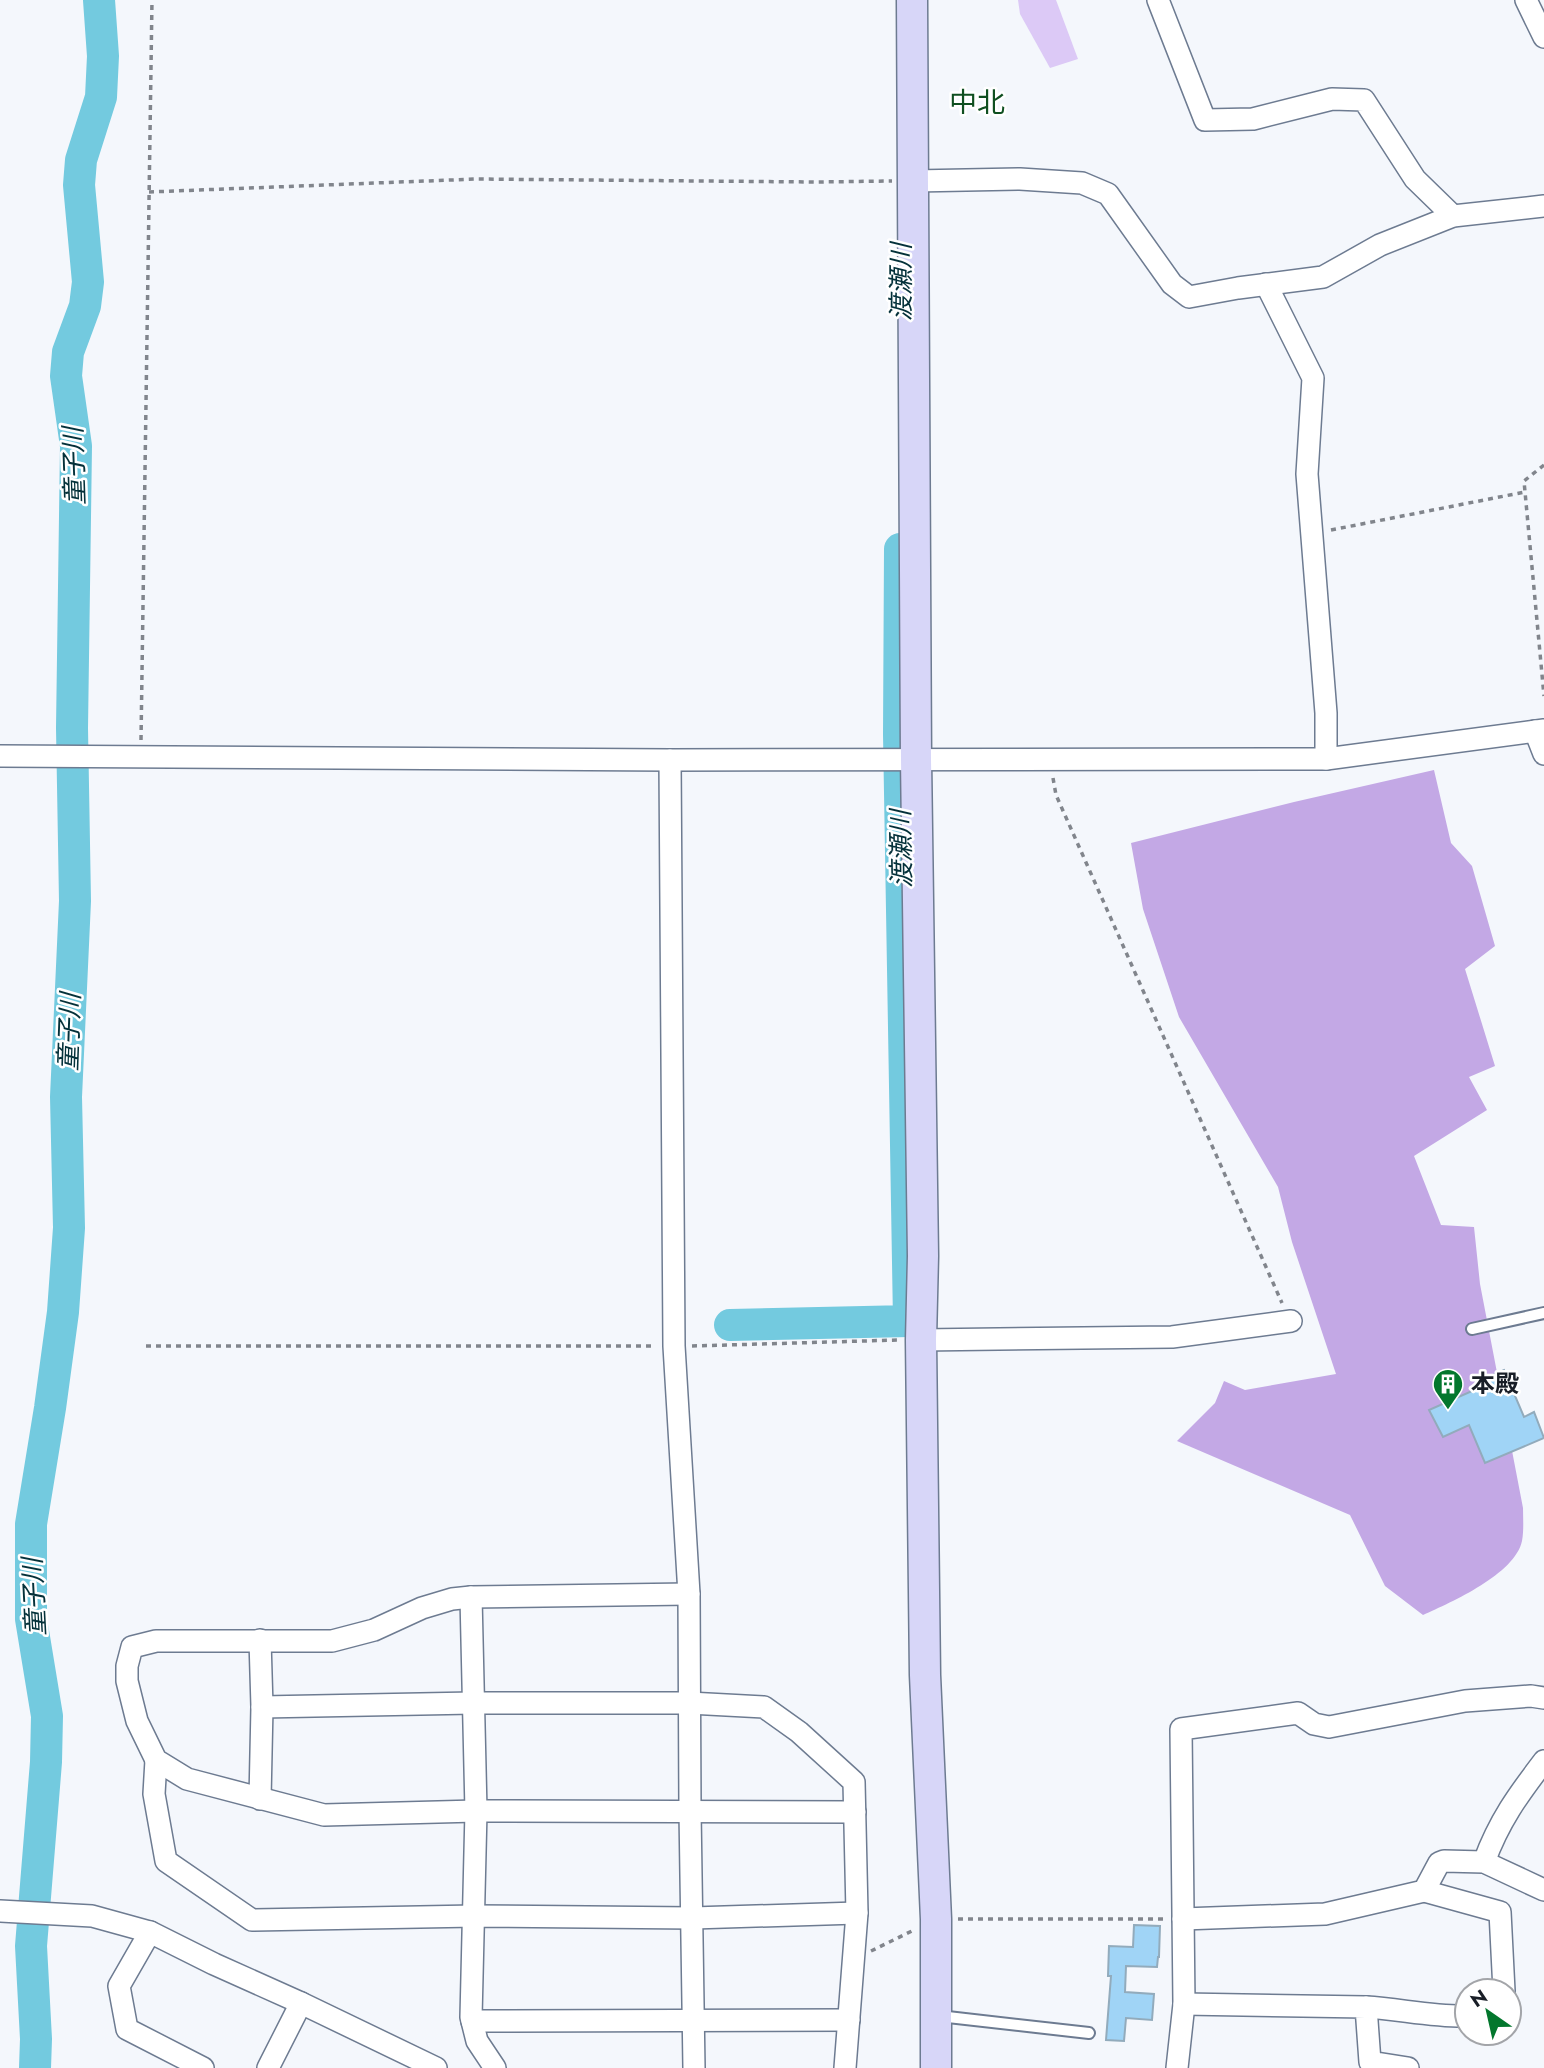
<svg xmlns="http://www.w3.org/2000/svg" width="1544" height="2068" font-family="Jost,'Noto Sans JP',sans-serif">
<rect width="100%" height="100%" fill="#f4f7fc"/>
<!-- green -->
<polygon fill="#dcc9f6" points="1018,0 1056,0 1078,59 1050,68 1020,14"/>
<!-- forest -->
<path fill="#c3a8e5" d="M 1434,770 L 1451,843 L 1472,866 L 1495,946 L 1465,969 L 1495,1066 L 1469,1077 L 1487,1110 L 1414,1156 L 1441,1225 L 1474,1227 L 1480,1284 L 1523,1508 C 1523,1518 1524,1530 1522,1541 C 1515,1574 1452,1602 1423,1615 L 1385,1586 L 1350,1515 L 1177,1441 L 1215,1403 L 1224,1381 L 1245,1390 L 1336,1374 L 1292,1242 L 1278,1187 L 1179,1017 L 1143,909 L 1131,843 L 1294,802 Z"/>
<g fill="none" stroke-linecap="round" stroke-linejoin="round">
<!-- river -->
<g stroke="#73cadf" stroke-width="32">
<polyline points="730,1325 909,1321 899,734 900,549"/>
<polyline points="35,2068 36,2039 31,1946 46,1762 47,1716 31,1619 31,1524 50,1408 63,1312 69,1228 66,1097 75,901 72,728 76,446 66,376 68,352 85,306 88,282 79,185 81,160 101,97 103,56 99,0"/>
</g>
</g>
<!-- building -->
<g fill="#a0d4f6" stroke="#92abbc" stroke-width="2">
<polygon points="1504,1370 1524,1417 1534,1412 1544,1438 1485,1463 1469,1425 1443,1437 1429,1410 1479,1388 1477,1382"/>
<polygon points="1134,1925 1160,1926 1159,1957 1158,1957 1157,1967 1126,1966 1125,1992 1154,1994 1152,2020 1126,2018 1124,2041 1106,2040 1111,1976 1108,1976 1109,1946 1133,1947"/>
</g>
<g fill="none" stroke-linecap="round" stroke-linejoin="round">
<!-- lane casing -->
<g stroke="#6d7b91" stroke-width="14">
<g id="lane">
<polyline points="1472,1329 1544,1313"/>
<polyline points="939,2016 1089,2033"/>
</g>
</g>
<!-- street casing -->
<g stroke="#6d7b91" stroke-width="24">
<g id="street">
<polyline points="1158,0 1205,120 1253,119 1332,99 1364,100 1415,179 1453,216"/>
<polyline points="1526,0 1544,37"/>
<polyline points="914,181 1020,179 1082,183 1108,194 1172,284 1189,297 1238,288 1323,277 1380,245 1453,216 1544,206"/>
<polyline points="1266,284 1313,378 1307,474 1326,713 1326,759"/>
<polyline points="1535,731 1544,754"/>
<polyline points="0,756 670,760 1326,759 1544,730"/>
<polyline points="670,760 674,1346 689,1594 690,1811 694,2068"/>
<polyline points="921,1340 1172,1337 1291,1321"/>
<polyline points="689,1594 471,1597 452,1599 422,1608 374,1630 332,1641 156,1641 132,1647 127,1666 127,1681 137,1721 156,1760 187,1779 324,1815 476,1811 855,1812"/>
<polyline points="471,1597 476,1811 471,2017 477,2041 495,2068"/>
<polyline points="262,1707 473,1703 689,1703 764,1707 799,1732 854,1782 857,1913 845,2068"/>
<polyline points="156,1760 154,1794 166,1861 252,1920 475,1916 693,1918 857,1913"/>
<polyline points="260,1799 262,1707 260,1640"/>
<path d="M 1484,1862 C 1499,1821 1518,1795 1544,1761"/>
<polyline points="1424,1891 1500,1912 1504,1991"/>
<polyline points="0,1911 92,1916 150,1932 214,1964 301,2003 436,2068"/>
<polyline points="1183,1919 1325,1914 1424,1891 1439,1863 1444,1861 1484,1862 1544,1890"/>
<polyline points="150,1932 119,1986 127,2029 203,2068"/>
<polyline points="1184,2004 1366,2007 1370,2062 1408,2068"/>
<path d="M 1366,2007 C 1400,2009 1433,2017 1467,2016"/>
<polyline points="472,2021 849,2020"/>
<polyline points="268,2068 301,2003"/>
<polyline points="1177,2068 1184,2004 1181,1729 1298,1713 1314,1724 1329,1727 1465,1701 1531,1696 1544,1698"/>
</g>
</g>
<!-- secondary casing -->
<g stroke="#6d7b91" stroke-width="33">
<polyline id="secondary" points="912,0 916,759 923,1256 921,1340 925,1675 936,1919 936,2068"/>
</g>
<!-- path -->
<g stroke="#81858c" stroke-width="3.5" stroke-dasharray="5 5" stroke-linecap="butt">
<polyline points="149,192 476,179 815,182 892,181"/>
<polyline points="1544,465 1524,481 1544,696"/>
<polyline points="1331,530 1525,492"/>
<polyline points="141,740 152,0"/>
<polyline points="1053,778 1056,795 1282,1303"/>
<polyline points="146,1346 656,1346"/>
<polyline points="692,1346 898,1340"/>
<polyline points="958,1919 1164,1919"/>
<polyline points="871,1951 914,1930"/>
</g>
<!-- lane -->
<use href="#lane" stroke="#fff" stroke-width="10"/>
<!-- street -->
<use href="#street" stroke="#fff" stroke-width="21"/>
<!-- secondary -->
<use href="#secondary" stroke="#d7d6f8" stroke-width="30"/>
</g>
<!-- icons -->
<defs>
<g id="building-pin" transform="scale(1.575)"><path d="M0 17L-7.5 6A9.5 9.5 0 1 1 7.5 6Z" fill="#03772d" stroke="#fff"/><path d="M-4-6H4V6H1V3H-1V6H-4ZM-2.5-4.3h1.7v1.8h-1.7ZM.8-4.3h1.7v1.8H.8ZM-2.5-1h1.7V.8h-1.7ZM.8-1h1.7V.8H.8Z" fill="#fff"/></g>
</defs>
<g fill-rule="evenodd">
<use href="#building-pin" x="1448" y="1384"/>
</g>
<g text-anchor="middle" stroke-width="5" stroke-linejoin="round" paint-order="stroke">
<!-- poi labels -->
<g font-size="24" font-weight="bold" fill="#191e27" stroke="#fff" text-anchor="start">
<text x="1471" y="1392">本殿</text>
</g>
<!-- water labels -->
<g font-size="26" font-style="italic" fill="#04313a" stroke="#fff">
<text transform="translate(901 282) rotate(-90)" y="9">渡瀬川</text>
<text transform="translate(74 466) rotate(-92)" y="9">童子川</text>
<text transform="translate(901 849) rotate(-91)" y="9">渡瀬川</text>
<text transform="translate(69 1032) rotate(-88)" y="9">童子川</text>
<text transform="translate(34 1597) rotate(-93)" y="9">童子川</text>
</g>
<!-- quarter labels -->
<g font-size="28" fill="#0f4f20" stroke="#fff">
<text x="977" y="112">中北</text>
</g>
</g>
<!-- north arrow -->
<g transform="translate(1488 2012) rotate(326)"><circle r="33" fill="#ffffff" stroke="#a3a5a9" stroke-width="2"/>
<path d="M0-5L12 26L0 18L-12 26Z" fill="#03772d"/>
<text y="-10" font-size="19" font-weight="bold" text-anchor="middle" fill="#191e27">N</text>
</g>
</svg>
